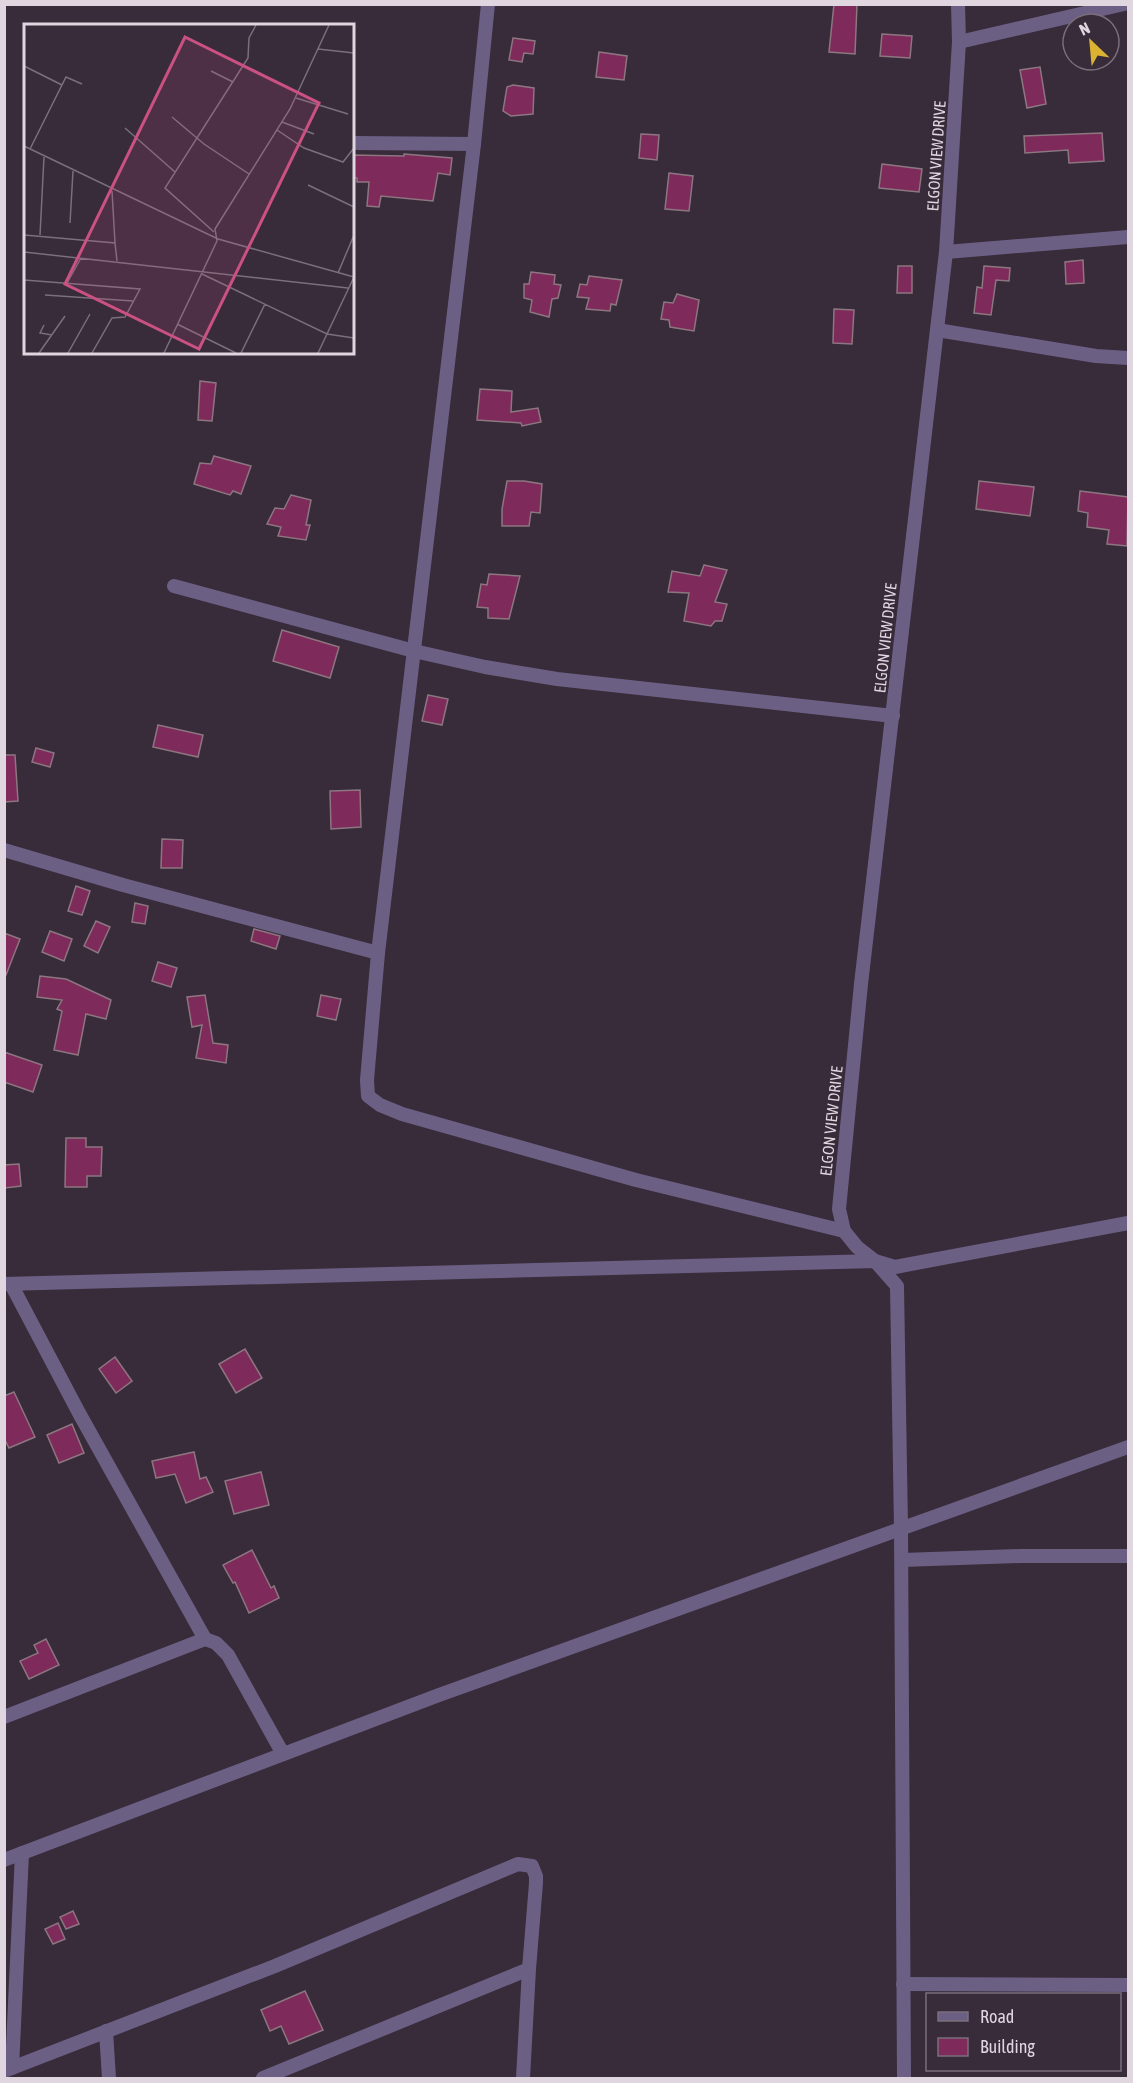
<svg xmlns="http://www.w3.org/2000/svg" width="1133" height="2083" font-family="'Asap Condensed',sans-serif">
<rect width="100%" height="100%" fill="#382b3a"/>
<!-- building -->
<g fill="#7e2a5a" stroke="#8c7680" stroke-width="1.5">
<polygon points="834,4 857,4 855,54 829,52"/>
<polygon points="882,34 912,36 910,58 880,56"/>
<polygon points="513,38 535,41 533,54 524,53 522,62 509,60"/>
<polygon points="599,52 627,56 624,80 596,77"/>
<polygon points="1040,67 1046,104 1027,108 1020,70"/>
<polygon points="513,85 534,88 533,114 511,116 503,111 507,87"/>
<polygon points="1102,133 1104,161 1069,163 1068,150 1025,153 1024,136"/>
<polygon points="641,134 659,135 657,160 639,158"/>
<polygon points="404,154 452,158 450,175 438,173 433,201 381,196 379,207 367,206 369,182 357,182 357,178 352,177 352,155 404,156"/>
<polygon points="882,164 922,169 919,192 879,188"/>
<polygon points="669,173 693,176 689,211 665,209"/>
<polygon points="1083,260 1084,283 1066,284 1065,262"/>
<polygon points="898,266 912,266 912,293 897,293"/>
<polygon points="984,266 1010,268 1009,281 996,280 991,315 974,313 977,287 982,288"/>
<polygon points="531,272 555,275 554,284 561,285 558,298 552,299 549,317 530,312 532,300 524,298 524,284 529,284"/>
<polygon points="589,276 622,280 616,305 611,304 610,311 586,309 589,298 577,297 580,284 587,285"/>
<polygon points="677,294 699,300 694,331 670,327 669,320 661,319 664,302 673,303"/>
<polygon points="834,309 854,310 852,344 833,343"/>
<polygon points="200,381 216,383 212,421 198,420"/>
<polygon points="480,389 512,391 511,412 538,408 541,422 522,426 521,423 477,420"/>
<polygon points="214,456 251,466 241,494 233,491 230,495 194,484 200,463 211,464"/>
<polygon points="507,481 524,481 542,484 540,513 531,512 529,526 502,526 502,509"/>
<polygon points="979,481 1034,487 1030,516 976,509"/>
<polygon points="1080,491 1128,497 1127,546 1107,544 1109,530 1087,527 1088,513 1078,511"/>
<polygon points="291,495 311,500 306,525 310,525 306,540 278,536 281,527 267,524 275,508 284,509"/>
<polygon points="704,565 727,570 715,602 727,604 722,621 715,621 711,626 684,621 689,593 668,592 672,571 700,576"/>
<polygon points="489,574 520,576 509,619 488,618 488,608 477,607 481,584 487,585"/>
<polygon points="282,630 339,647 330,678 273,661"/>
<polygon points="428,695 448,699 442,725 422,721"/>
<polygon points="158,725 203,735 198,757 153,747"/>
<polygon points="36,748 54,753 50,767 32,762"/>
<polygon points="4,755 15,755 18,801 4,802"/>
<polygon points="360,790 361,827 331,829 330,791"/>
<polygon points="162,839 183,840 182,868 161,868"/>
<polygon points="76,886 90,891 82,915 68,911"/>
<polygon points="135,903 148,906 145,924 132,922"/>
<polygon points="96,921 110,927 98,953 84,946"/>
<polygon points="254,929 280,936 276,949 251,941"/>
<polygon points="50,931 72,939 64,961 42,952"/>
<polygon points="4,933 20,939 6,975 4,975"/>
<polygon points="158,962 177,968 171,987 152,981"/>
<polygon points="40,976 66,979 111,1000 106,1019 86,1014 78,1055 54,1050 62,1011 57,1009 62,1000 37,997"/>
<polygon points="205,995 213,1043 228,1045 226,1063 196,1058 202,1025 192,1027 187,997"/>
<polygon points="321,995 341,999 336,1020 317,1016"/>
<polygon points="4,1052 42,1065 33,1092 4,1082"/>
<polygon points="66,1138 86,1138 86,1147 102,1147 101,1176 87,1176 87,1187 65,1187"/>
<polygon points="19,1164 21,1186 5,1188 4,1165"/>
<polygon points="245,1349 262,1378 236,1393 219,1364"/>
<polygon points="115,1357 132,1381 116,1393 99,1369"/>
<polygon points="14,1392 35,1437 9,1448 4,1438 4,1396"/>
<polygon points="72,1424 84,1453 59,1463 47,1435"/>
<polygon points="194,1452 200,1479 206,1477 213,1492 186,1503 175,1474 156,1478 152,1461"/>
<polygon points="261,1472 269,1505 234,1514 225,1481"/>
<polygon points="252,1550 271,1588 274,1586 279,1598 249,1613 235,1582 233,1583 223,1565"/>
<polygon points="46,1639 59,1665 29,1679 20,1661 38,1653 34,1645"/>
<polygon points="73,1911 79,1924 66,1929 60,1917"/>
<polygon points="58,1923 65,1939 53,1944 45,1929"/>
<polygon points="305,1991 323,2030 289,2044 281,2026 270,2031 261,2010"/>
</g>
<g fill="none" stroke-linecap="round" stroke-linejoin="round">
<!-- street -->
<g stroke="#6b6084" stroke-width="14">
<polyline points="488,4 474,144 378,953 367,1080 368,1096 380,1105 402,1114 636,1180 844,1231"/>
<polyline points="959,42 1124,4"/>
<polyline points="352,143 474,144"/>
<polyline points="946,252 1128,237"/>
<polyline points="937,330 1096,356 1128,358"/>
<polyline points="174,586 414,651 485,667 557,679 893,716"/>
<polyline points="4,850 123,885 378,953"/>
<polyline points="4,1284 875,1261 895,1267 1128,1223"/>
<polyline points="11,1284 79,1413 205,1639"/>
<polyline points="902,1560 1021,1556 1128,1556"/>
<polyline points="4,1717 205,1639 216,1643 228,1655 283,1754"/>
<polyline points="4,1860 439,1695 1128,1447"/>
<polyline points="903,1984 1128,1985"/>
<polyline points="106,2031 109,2078"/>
<polyline points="12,2068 22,1853"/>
<polyline points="4,2071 275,1966 518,1864 532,1866 536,1876 536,1883 529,1969 523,2078"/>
<polyline points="263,2078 529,1969"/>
<polyline points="904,2078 901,1528 897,1286 875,1261 857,1247 844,1231 839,1209 861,984 946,252 959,42 958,4"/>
</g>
</g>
<g text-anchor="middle" stroke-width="5" stroke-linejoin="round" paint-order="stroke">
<!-- street labels -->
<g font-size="16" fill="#dfd6df" stroke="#382b3a">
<text transform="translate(936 156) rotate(-86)" y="6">ELGON VIEW DRIVE</text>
<text transform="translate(885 638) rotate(-84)" y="6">ELGON VIEW DRIVE</text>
<text transform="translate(831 1121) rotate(-84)" y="6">ELGON VIEW DRIVE</text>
</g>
</g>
<!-- overview -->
<g transform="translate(24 24)">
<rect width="330" height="330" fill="#382b3a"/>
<path fill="none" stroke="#7b6f7c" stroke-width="1.5" d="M 294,25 L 330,29M 0,42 L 38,61M 187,47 L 209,58M 272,74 L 324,90M 148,93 L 180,120 L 225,150M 258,98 L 290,110M 101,104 L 151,148M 253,106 L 280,124 L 319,138 L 330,124M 0,122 L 194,215 L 330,253M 6,125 L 42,53 L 58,60M 284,161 L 330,183M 88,167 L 91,219M 46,199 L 49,147M 190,208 L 141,164 L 224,34 L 225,14 L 232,1M 0,211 L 91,219 L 93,237M 16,211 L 20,133M 0,228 L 324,264M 314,249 L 330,211M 178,250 L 303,310 L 330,314M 0,256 L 116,265 L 101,293 L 88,294 L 68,329M 43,259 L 57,234M 21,271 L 109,277M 153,300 L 212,329M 20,301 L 16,309 L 28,311M 15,329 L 41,292M 44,329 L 66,290M 140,329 L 193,217 L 191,205 L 266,85 L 305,1M 217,329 L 241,280M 294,329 L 330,253"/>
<path fill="#cb5183" fill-opacity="0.15" stroke="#cb5183" stroke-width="3" d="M 161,13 L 295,79 L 175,325 L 41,260 Z"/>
<rect width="330" height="330" fill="none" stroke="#dfd6df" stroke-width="3"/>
</g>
<!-- border -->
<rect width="1133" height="2083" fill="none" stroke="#dfd6df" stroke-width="12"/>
<!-- legend -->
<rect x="926" y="1993" width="195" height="78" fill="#382b3a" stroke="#7b6f7c" stroke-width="1.5"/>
<rect x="938" y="2012" width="30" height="9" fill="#6b6084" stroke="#7b6f7c" stroke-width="1.5"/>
<text x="980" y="2023" font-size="18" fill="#dfd6df">Road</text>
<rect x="938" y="2038" width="30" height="18" fill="#7e2a5a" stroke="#7b6f7c" stroke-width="1.5"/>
<text x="980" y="2053" font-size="18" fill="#dfd6df">Building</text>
<!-- north arrow -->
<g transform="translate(1091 42) rotate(334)"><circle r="28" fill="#382b3a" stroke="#7b6f7c" stroke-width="1.5"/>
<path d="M0-4.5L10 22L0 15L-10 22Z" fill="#dcb233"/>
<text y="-9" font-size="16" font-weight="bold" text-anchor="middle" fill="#dfd6df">N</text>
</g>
</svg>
